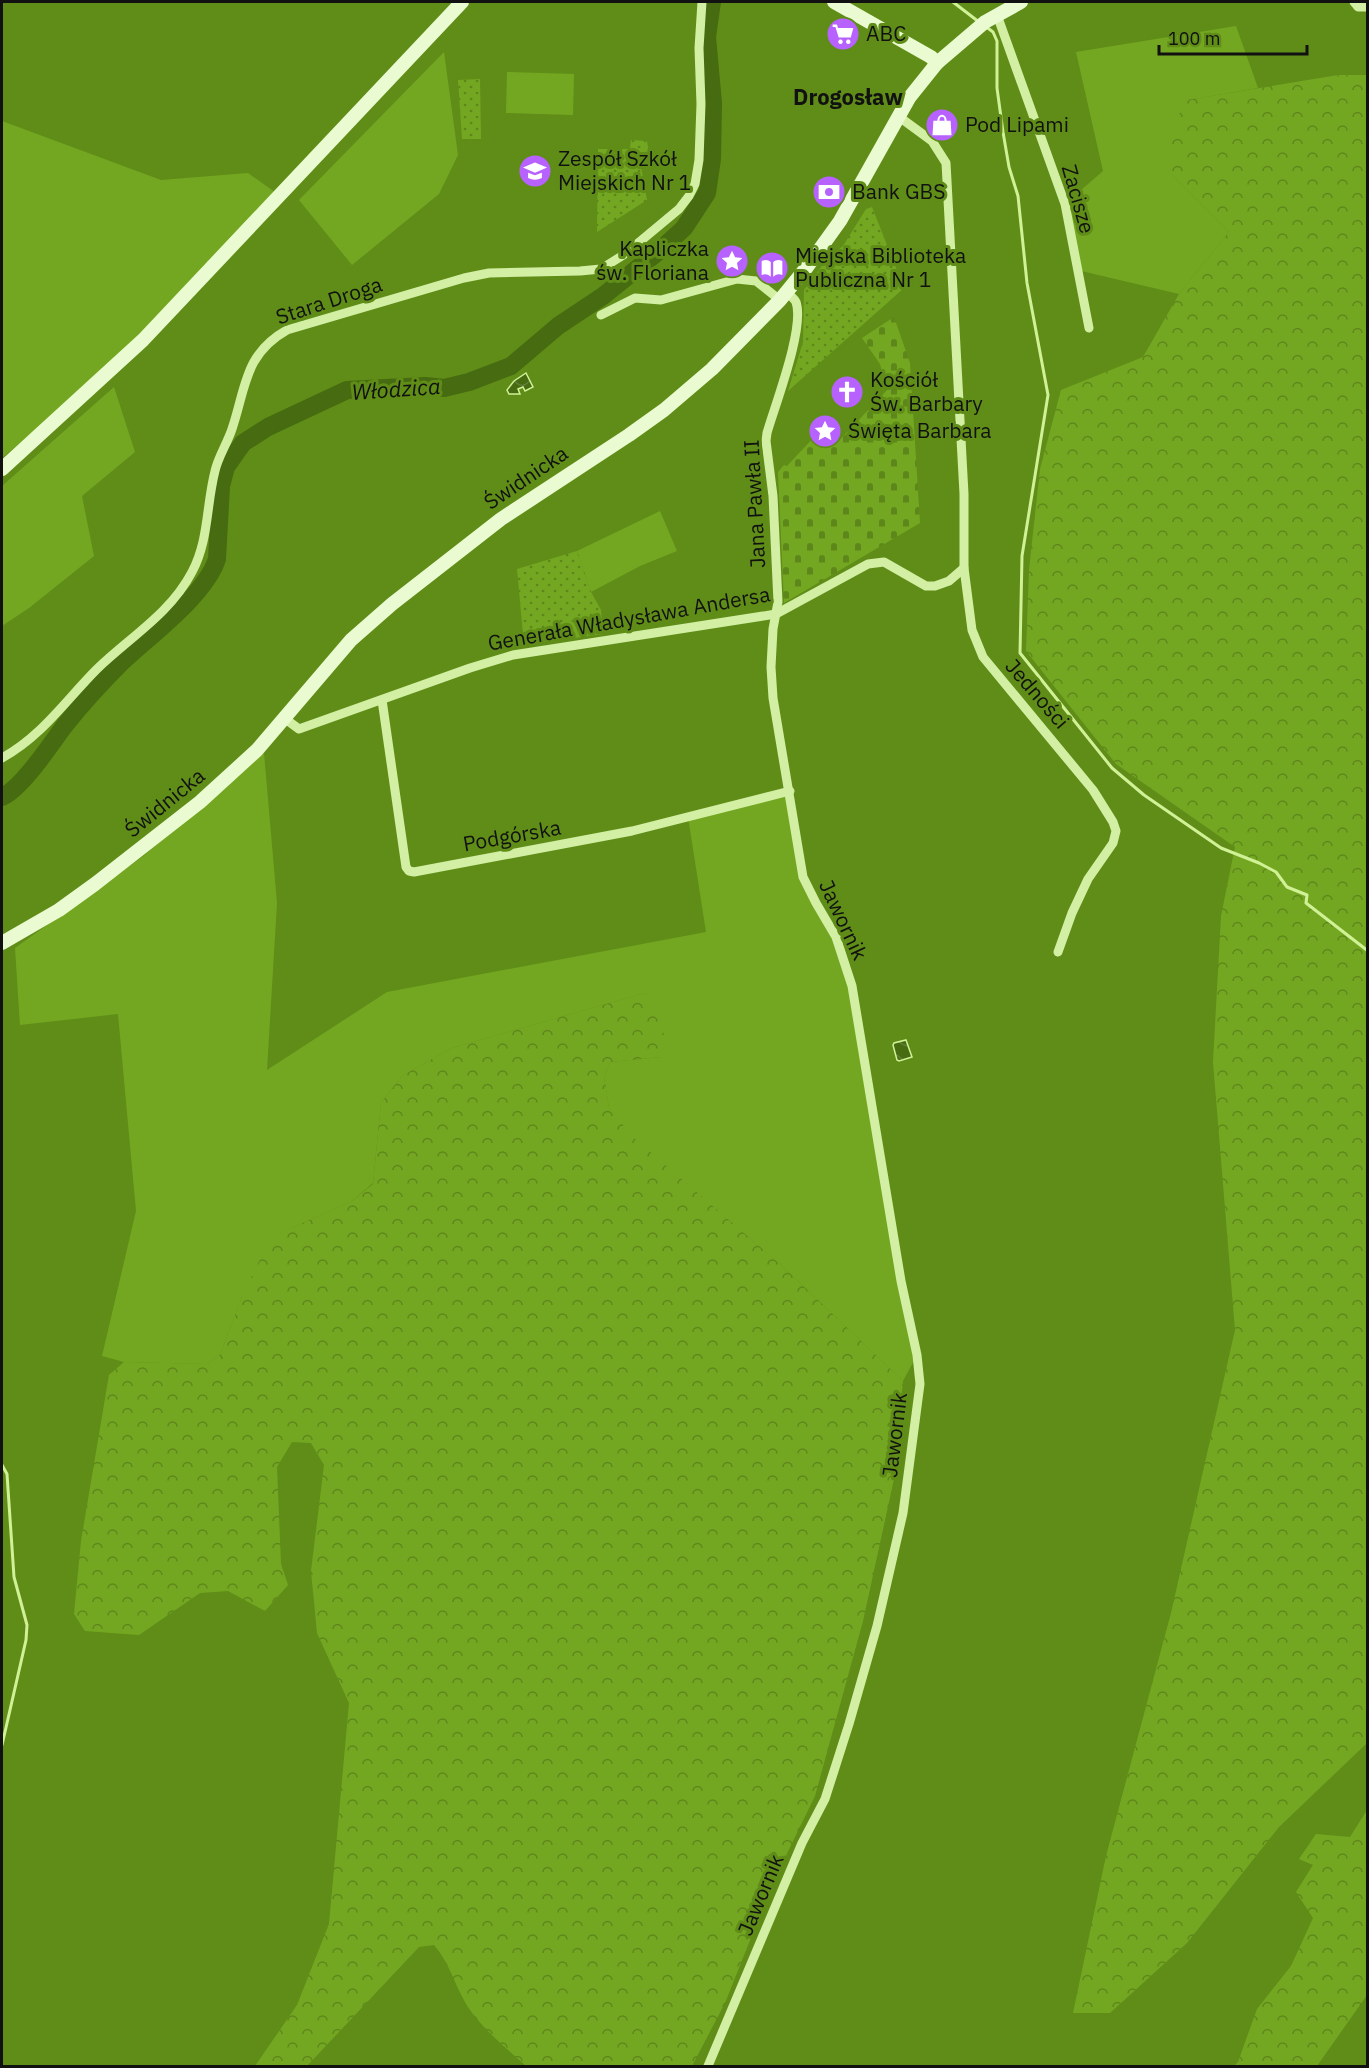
<svg xmlns="http://www.w3.org/2000/svg" width="1369" height="2068" font-family="'IBM Plex Sans',sans-serif">
<defs>
<pattern id="forest-crowns" width="20" height="18" patternUnits="userSpaceOnUse" patternTransform="scale(1.5)"><rect width="20" height="18" fill="#74a721"/><path d="M2 6a3 3 0 1 1 6 0M12 15a3 3 0 1 1 6 0" fill="none" stroke="#5e871b"/></pattern>
<pattern id="cemetery-stones" width="16" height="16" patternUnits="userSpaceOnUse" patternTransform="scale(1.5)"><rect width="16" height="16" fill="#74a721"/><path d="M2 7V4a2 2 0 0 1 4 0v3zM10 15v-3a2 2 0 0 1 4 0v3z" fill="#5e871b"/></pattern>
<pattern id="park-dots" width="8" height="8" patternUnits="userSpaceOnUse" patternTransform="scale(1.5)"><rect width="8" height="8" fill="#74a721"/><path d="M2 2h.1M6 6h.1" fill="none" stroke="#5e871b" stroke-width="1.8" stroke-linecap="round"/></pattern>
<pattern id="water-waves" width="16" height="10" patternUnits="userSpaceOnUse" patternTransform="scale(1.5)"><rect width="16" height="10" fill="#466b10"/><path d="M0 5q4-4 8 0t8 0" fill="none" stroke="#627e3a"/></pattern>
</defs>
<rect width="100%" height="100%" fill="#5f8d18"/>
<!-- grass -->
<g fill="#74a721">
<polygon points="1236,26 1258,88 1188,100 1172,175 1229,232 1179,294 1077,270 1065,204 1103,171 1076,52"/>
<polygon points="444,52 458,155 439,194 352,265 299,200"/>
<polygon points="507,72 574,74 573,115 506,113"/>
<polygon points="2,121 161,180 248,173 279,195 143,340 2,458"/>
<polygon points="114,387 135,452 82,496 94,556 29,608 2,626 2,486"/>
<polygon points="660,511 677,551 640,566 591,592 577,551"/>
<polygon points="264,753 277,903 267,1070 387,992 706,932 688,817 790,791 803,877 844,957 917,1355 903,1381 782,1266 631,1137 609,1108 604,1077 610,1062 661,1057 645,993 452,1048 402,1076 381,1103 373,1183 352,1201 292,1228 242,1297 220,1355 207,1364 124,1362 102,1356 136,1211 118,1014 20,1025 15,948 142,857"/>
</g>
<!-- forest -->
<g fill="url(#forest-crowns)">
<polygon points="1338,75 1368,75 1367,1743 1279,1827 1187,1943 1110,2013 1073,2013 1106,1856 1171,1613 1235,1330 1213,1062 1221,916 1235,847 1116,764 1026,651 1029,570 1040,469 1061,390 1143,357 1179,294 1229,232 1172,175 1167,136 1187,100"/>
<path d="M 645,993 L 655,998 L 667,1048 L 661,1057 L 610,1062 L 604,1077 L 609,1108 L 632,1136 L 782,1266 L 903,1381 L 894,1479 L 863,1621 L 815,1796 L 774,1880 L 725,2003 L 692,2066 L 526,2066 C 508,2050 477,2024 465,2002 C 454,1983 449,1962 434,1945 L 419,1947 L 307,2066 L 255,2066 L 297,2005 L 329,1924 L 349,1703 L 317,1633 L 311,1571 L 324,1465 L 311,1443 L 292,1442 L 277,1467 L 281,1564 L 288,1585 L 265,1611 L 228,1591 L 200,1593 L 139,1635 L 85,1631 L 74,1614 L 81,1541 L 109,1375 L 124,1362 L 207,1364 L 220,1355 L 242,1297 L 262,1255 L 292,1228 L 352,1201 L 373,1184 L 381,1103 L 402,1076 L 452,1048 Z"/>
<polygon points="1367,1810 1367,1995 1317,2066 1234,2066 1238,2062 1257,2009 1291,1966 1313,1918 1296,1892 1313,1865 1299,1859 1316,1834 1350,1837"/>
</g>
<!-- cemetery -->
<polygon fill="url(#cemetery-stones)" points="894,317 910,363 920,523 784,603 778,472 784,465 787,466 818,433 831,444 836,444 888,389 889,385 884,378 880,364 862,338"/>
<!-- park -->
<g fill="url(#park-dots)">
<polygon points="480,79 481,139 462,139 458,80"/>
<polygon points="631,140 647,141 650,160 640,161 647,200 597,232 598,149 630,149"/>
<polygon points="872,207 904,288 788,391 803,342 804,290 827,259 843,246 866,209"/>
<polygon points="577,551 591,592 601,610 603,634 524,645 517,569"/>
</g>
<!-- water -->
<g fill="url(#water-waves)" stroke="#d0f196" stroke-width="1.5">
<polygon points="526,373 533,387 525,391 523,387 518,389 520,394 509,394 507,390 514,381"/>
<polygon points="906,1040 912,1057 899,1061 897,1060 893,1045 894,1043"/>
</g>
<g fill="none" stroke-linecap="round" stroke-linejoin="round">
<!-- stream -->
<g stroke="#d0f196" stroke-width="3">
<polyline points="953,2 979,22"/>
<polyline points="985,26 993,32 997,41 997,88 1003,132 1009,167 1018,196 1027,283 1048,395 1022,556 1020,653 1112,768 1144,795 1221,848 1259,863 1276,872 1287,887 1307,895 1306,903 1368,951"/>
<polyline points="2,1465 7,1474 14,1577 27,1625 26,1640 2,1745"/>
</g>
<!-- river -->
<path stroke="#466b10" stroke-width="18" d="M 2,797 C 22,788 51,744 65,725 C 82,704 101,683 121,663 C 149,636 205,596 217,559 L 221,486 L 226,467 L 243,443 L 268,427 L 347,390 L 425,386 L 444,388 L 469,382 L 511,366 L 558,326 L 603,296 L 659,251 L 684,228 L 707,193 L 712,159 L 713,103 L 707,37 L 712,2"/>
<!-- street -->
<g stroke="#d2efa4" stroke-width="9">
<polyline points="1354,2 1358,7 1368,7"/>
<polyline points="997,15 1065,204 1089,328"/>
<polyline points="898,116 932,141 946,163 964,494 964,568 972,630 983,657 1093,790 1113,822 1116,831 1113,843 1088,879 1072,913 1058,952"/>
<polyline points="601,315 635,298 661,300 737,279 756,281 780,300"/>
<polyline points="382,700 406,867 409,871 414,872 632,831 790,791"/>
<polyline points="284,718 299,729 470,668 513,655 776,614 868,564 884,562 926,586 935,586 949,581 964,568"/>
<path d="M 2,758 C 42,736 66,700 97,669 C 130,637 170,614 192,572 C 209,540 206,506 215,471 C 218,457 227,444 232,429 C 246,388 244,354 287,330 L 464,278 L 489,273 L 580,271 L 601,269 L 625,254 L 679,209 L 689,196 L 695,184 L 699,160 L 701,104 L 699,48 L 702,2"/>
<path d="M 708,2066 L 802,1843 L 825,1799 L 849,1724 L 877,1626 L 903,1513 L 920,1384 L 917,1355 L 901,1281 L 852,986 L 836,937 L 816,903 L 803,877 L 773,698 L 771,667 L 773,629 L 778,602 L 773,496 L 766,441 L 767,433 C 775,405 805,328 796,302 C 794,298 790,296 787,292"/>
</g>
<!-- secondary -->
<g stroke="#eafad1" stroke-width="14">
<polyline points="834,2 931,57 937,63"/>
<polyline points="2,469 143,340 462,2"/>
<polyline points="2,943 59,910 95,884 200,802 257,750 351,640 392,604 501,519 629,435 664,410 712,369 780,300 807,267 840,221 909,98 937,63 985,22 1021,2"/>
</g>
</g>
<!-- icons -->
<defs>
<g id="supermarket-disc" transform="scale(1.725)"><circle r="9.5" fill="#b761ff" stroke="#5f8d18"/><path d="M-6-5.5h2.5l.6 2H6L4.5 2H-2.5L-4.4-4H-6ZM-1.5 3.2a1.3 1.3 0 1 0 .1 0ZM3 3.2a1.3 1.3 0 1 0 .1 0Z" fill="#fff"/></g>
<g id="shop-disc" transform="scale(1.725)"><circle r="9.5" fill="#b761ff" stroke="#5f8d18"/><path d="M-5-2.5h2.3a2.7 3.5 0 0 1 5.4 0H5L5.5 6h-11ZM-1.5-2.5h3a1.5 2.3 0 0 0-3 0Z" fill="#fff"/></g>
<g id="school-disc" transform="scale(1.725)"><circle r="9.5" fill="#b761ff" stroke="#5f8d18"/><path d="M0-5L7-2L0 1L-7-2ZM-4 1L0 2.5L4 1V4Q0 6-4 4Z" fill="#fff"/></g>
<g id="bank-disc" transform="scale(1.725)"><circle r="9.5" fill="#b761ff" stroke="#5f8d18"/><path d="M-6-4H6V4H-6ZM0-2.3a2.3 2.3 0 1 0 0 4.6a2.3 2.3 0 1 0 0-4.6Z" fill="#fff"/></g>
<g id="sight-disc" transform="scale(1.725)"><circle r="9.5" fill="#b761ff" stroke="#5f8d18"/><path d="M0-6L1.8-2.2L6-1.7L2.9 1.2L3.7 5.4L0 3.3L-3.7 5.4L-2.9 1.2L-6-1.7L-1.8-2.2Z" fill="#fff"/></g>
<g id="library-disc" transform="scale(1.725)"><circle r="9.5" fill="#b761ff" stroke="#5f8d18"/><path d="M-6-4Q-3-5.5-.7-3.5V5Q-3 3-6 4ZM6-4Q3-5.5 .7-3.5V5Q3 3 6 4Z" fill="#fff"/></g>
<g id="church-disc" transform="scale(1.725)"><circle r="9.5" fill="#b761ff" stroke="#5f8d18"/><path d="M-1.2-6h2.4v3.5h3.3v2.4h-3.3V6h-2.4V-.1h-3.3v-2.4h3.3Z" fill="#fff"/></g>
</defs>
<g fill-rule="evenodd">
<use href="#supermarket-disc" x="843" y="34"/>
<use href="#shop-disc" x="942" y="125"/>
<use href="#school-disc" x="535" y="171"/>
<use href="#bank-disc" x="829" y="192"/>
<use href="#sight-disc" x="732" y="261"/>
<use href="#library-disc" x="772" y="268"/>
<use href="#church-disc" x="847" y="392"/>
<use href="#sight-disc" x="825" y="431"/>
</g>
<g text-anchor="middle" stroke-width="6" stroke-linejoin="round" paint-order="stroke">
<!-- poi labels -->
<g font-size="21" fill="#111" stroke="#5f8d18" text-anchor="start">
<text x="866" y="41">ABC</text>
<text x="965" y="132">Pod Lipami</text>
<text x="558" y="166">Zespół Szkół<tspan x="558" dy="24">Miejskich Nr 1</tspan></text>
<text x="852" y="199">Bank GBS</text>
<text x="709" y="256" text-anchor="end">Kapliczka<tspan x="709" dy="24">św. Floriana</tspan></text>
<text x="795" y="263">Miejska Biblioteka<tspan x="795" dy="24">Publiczna Nr 1</tspan></text>
<text x="870" y="387">Kościół<tspan x="870" dy="24">Św. Barbary</tspan></text>
<text x="848" y="438">Święta Barbara</text>
</g>
<!-- street labels -->
<g font-size="21" fill="#111" stroke="#5f8d18">
<text transform="translate(1078 199) rotate(74)" y="7">Zacisze</text>
<text transform="translate(329 301) rotate(-18)" y="7">Stara Droga</text>
<text transform="translate(526 478) rotate(-34)" y="7">Świdnicka</text>
<text transform="translate(755 504) rotate(-93)" y="7">Jana Pawła II</text>
<text transform="translate(629 619) rotate(-10)" y="7">Generała Władysława Andersa</text>
<text transform="translate(1037 694) rotate(49)" y="7">Jedności</text>
<text transform="translate(165 803) rotate(-39)" y="7">Świdnicka</text>
<text transform="translate(512 836) rotate(-10)" y="7">Podgórska</text>
<text transform="translate(843 920) rotate(65)" y="7">Jawornik</text>
<text transform="translate(895 1435) rotate(-83)" y="7">Jawornik</text>
<text transform="translate(761 1895) rotate(-67)" y="7">Jawornik</text>
</g>
<!-- neighbourhood labels -->
<g font-size="22" font-weight="bold" fill="#111" stroke="#5f8d18">
<text x="848" y="105">Drogosław</text>
</g>
<!-- water labels -->
<g font-size="22" font-style="italic" fill="#111" stroke="#5f8d18">
<text transform="translate(396 389) rotate(-4)" y="8">Włodzica</text>
</g>
</g>
<!-- border -->
<rect width="1369" height="2068" fill="none" stroke="#111111" stroke-width="6"/>
<!-- scale -->
<path d="M1159 45v9h148v-9" fill="none" stroke="#111111" stroke-width="3"/>
<text x="1168" y="45" font-size="18" fill="#111111" stroke="#5f8d18" stroke-width="4.5" paint-order="stroke">100 m</text>
</svg>
